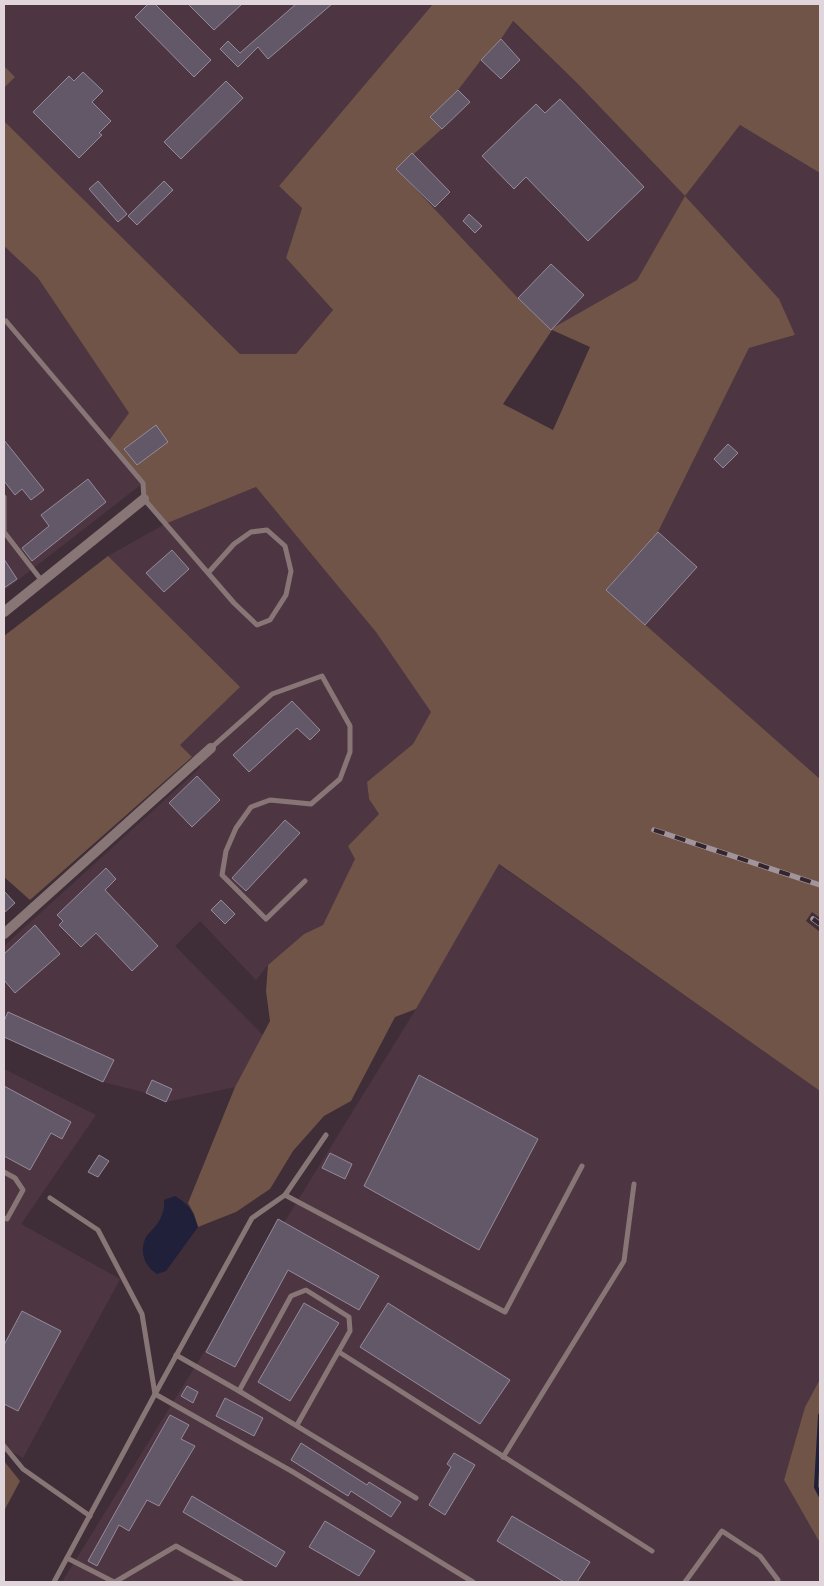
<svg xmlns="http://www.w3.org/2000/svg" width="824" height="1586" font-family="Georgia,serif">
<rect width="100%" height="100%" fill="#3f2e37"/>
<!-- built -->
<g fill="#4d3642">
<polygon points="4,4 433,4 279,186 302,208 286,258 333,310 296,354 240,354 4,121 4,88 15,77 4,66"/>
<polygon points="512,21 577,83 685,196 740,125 820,173 820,779 606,590 658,532 749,348 795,335 685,196 637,280 551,330 518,298 396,169 442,129 430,117 481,60 501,39"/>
<polygon points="4,246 38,278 129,413 143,483 4,591"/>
<polygon points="256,487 379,635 432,712 413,744 367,782 369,799 379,814 348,846 356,859 323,925 304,934 268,965 256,980 200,921 175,946 263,1035 235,1087 166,1102 146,1093 103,1082 4,1037 4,946 201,767 180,745 239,687 108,556 165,524"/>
<polygon points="498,864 820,1091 820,1379 805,1407 784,1480 820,1543 820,1582 62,1582 416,1009"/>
<polygon points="4,1069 96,1115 21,1224 120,1279 23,1458 4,1447"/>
</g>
<!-- green -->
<g fill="#6f5447" fill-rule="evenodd">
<path d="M 433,4 L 820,4 L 820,173 L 740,125 L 685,196 L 779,299 L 795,335 L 749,348 L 658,532 L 606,590 L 820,779 L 820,918 L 812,912 L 806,921 L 820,932 L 820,1091 L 499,864 L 416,1009 L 395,1017 L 351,1101 L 324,1116 L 293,1151 L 270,1189 L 236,1212 L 198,1227 L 194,1214 L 188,1203 L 235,1087 L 270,1021 L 266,991 L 268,965 L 304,934 L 323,925 L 355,859 L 348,846 L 379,814 L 369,799 L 367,782 L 413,744 L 431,712 L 376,632 L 256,487 L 165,524 L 144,499 L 143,483 L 108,442 L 129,413 L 38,278 L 4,246 L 4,121 L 240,354 L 296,354 L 333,310 L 286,258 L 302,208 L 279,186 ZM 513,21 L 577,83 L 685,196 L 637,280 L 551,329 L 518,298 L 397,169 L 442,129 L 431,117 L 458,90 L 481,60 L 501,39 ZM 552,330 L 590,347 L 553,430 L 503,404 Z"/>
<polygon points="4,66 15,77 4,88"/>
<polygon points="108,556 240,687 180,745 192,757 30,900 4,877 4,636"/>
<polygon points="820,1379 820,1543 784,1480 805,1407"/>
<polygon points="4,1461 20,1481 4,1511"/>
</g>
<!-- water -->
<path fill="#20203a" d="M 175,1196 C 190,1205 193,1211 198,1227 L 166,1271 L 157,1274 C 144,1266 139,1251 146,1237 C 148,1234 151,1231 154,1228 C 161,1220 165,1211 164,1200 Z"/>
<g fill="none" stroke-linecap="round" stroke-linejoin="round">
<!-- stream -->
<polyline stroke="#20203a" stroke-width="4" points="820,1415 816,1487 820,1495"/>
</g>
<!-- building -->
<g fill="#625868" stroke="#958a9c">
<polygon points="148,4 155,4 211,60 194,77 135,17"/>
<polygon points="188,4 242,4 214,30"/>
<polygon points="296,4 332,4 268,59 258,47 238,67 220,49 228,41 240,53"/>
<polygon points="501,39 520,60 501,79 481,60"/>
<polygon points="83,72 103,91 92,102 111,121 99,133 102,135 79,158 33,112 69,76 74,81"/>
<polygon points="226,81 243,98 181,159 164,142"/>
<polygon points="458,90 470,102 442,129 430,117"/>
<polygon points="560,99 644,187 588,241 526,177 514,189 482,156 536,104 545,113"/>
<polygon points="412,153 450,192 435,207 396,169"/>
<polygon points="98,181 127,214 118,222 89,189"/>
<polygon points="164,181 173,190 137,225 128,216"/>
<polygon points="469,214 482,226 475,233 463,221"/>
<polygon points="551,264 584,295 551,330 518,298"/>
<polygon points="156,425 168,442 137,465 124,449"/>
<polygon points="4,440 44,490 31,500 22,489 15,495 4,481"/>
<polygon points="728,444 738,453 723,468 714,459"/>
<polygon points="88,479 106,502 32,561 22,548 49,526 41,515"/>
<polygon points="658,532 697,567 645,625 606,590"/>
<polygon points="172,550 189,569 164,592 146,573"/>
<polygon points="4,559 17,579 4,588"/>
<polygon points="292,701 320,730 310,740 297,728 249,772 233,755"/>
<polygon points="197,776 220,800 192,827 169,803"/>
<polygon points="285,820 300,833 246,891 232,878"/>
<polygon points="106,868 116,879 105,890 158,946 132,971 96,933 81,947 59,925 63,921 57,915"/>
<polygon points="4,891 15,903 4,913"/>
<polygon points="221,900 235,914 225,924 211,910"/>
<polygon points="35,925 60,954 15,993 4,980 4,954"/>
<polygon points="8,1012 114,1060 103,1082 4,1037 4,1021"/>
<polygon points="419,1075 538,1139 479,1250 364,1186"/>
<polygon points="152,1080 172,1089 166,1102 146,1093"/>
<polygon points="4,1086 71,1122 62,1139 51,1133 30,1170 4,1156"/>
<polygon points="330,1153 352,1164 345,1179 322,1168"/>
<polygon points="99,1155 109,1161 98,1177 88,1172"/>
<polygon points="278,1219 379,1276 359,1310 288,1270 235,1367 206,1352"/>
<polygon points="304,1303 339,1323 290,1401 258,1382"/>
<polygon points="388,1303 510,1380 480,1424 360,1347"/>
<polygon points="22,1311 61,1331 18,1411 4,1404 4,1345"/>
<polygon points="187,1386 198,1392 193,1403 181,1396"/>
<polygon points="225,1398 263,1418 254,1436 216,1416"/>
<polygon points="170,1415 189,1425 181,1439 195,1446 159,1506 147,1500 129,1531 119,1525 97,1566 88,1561"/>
<polygon points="301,1443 367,1485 369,1482 401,1502 391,1517 351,1491 348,1496 291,1460"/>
<polygon points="454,1453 475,1465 445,1515 429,1505 451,1467 447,1464"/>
<polygon points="192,1496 285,1552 276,1567 183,1512"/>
<polygon points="512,1516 590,1562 577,1582 564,1582 497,1541"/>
<polygon points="325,1521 375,1551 359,1576 309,1547"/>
</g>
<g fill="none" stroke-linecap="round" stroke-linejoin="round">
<!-- service -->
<g stroke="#887677" stroke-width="5">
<polyline points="6,321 143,483 144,499 234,603 257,625 270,620 286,595 291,571 285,546 267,530 251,532 234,544 208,573"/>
<polyline points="4,497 4,532 42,581"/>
<polyline points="211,748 272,694 322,676 350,726 350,752 340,779 311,804 270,800 251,807 236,828 226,851 222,875 266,919 305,881"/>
<polyline points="4,1172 15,1178 23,1190 7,1219 4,1218"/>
<polyline points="285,1195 505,1312 582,1166"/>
<polyline points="50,1198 98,1230 142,1314 155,1394 293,1472 473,1582"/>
<polyline points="339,1352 652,1551"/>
<polyline points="176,1355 239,1391 291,1296 306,1290 349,1317 350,1331 297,1425"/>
<polyline points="239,1391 416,1498"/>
<polyline points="4,1446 23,1469 90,1516"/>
<polyline points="503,1457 624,1261 634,1184"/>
<polyline points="67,1558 114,1582"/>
<polyline points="54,1582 155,1394 252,1218 285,1195 326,1135"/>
<polyline points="115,1582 176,1546 241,1582"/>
<polyline points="685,1582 722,1531 760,1556 778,1580 777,1582"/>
</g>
<!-- minor -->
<g stroke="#887677" stroke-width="10">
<polyline points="4,612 144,499"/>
<polyline points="4,934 211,748"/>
</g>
<!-- rail casing -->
<g stroke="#a1949a" stroke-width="5.5">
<g id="rail">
<polyline points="654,830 820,885"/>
<polyline points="813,919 820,924"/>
</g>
</g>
<!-- rail -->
<use href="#rail" stroke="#34242d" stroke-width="4" stroke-dasharray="11" stroke-linecap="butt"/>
</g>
<!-- border -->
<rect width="824" height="1586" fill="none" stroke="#e0d5da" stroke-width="10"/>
</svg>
